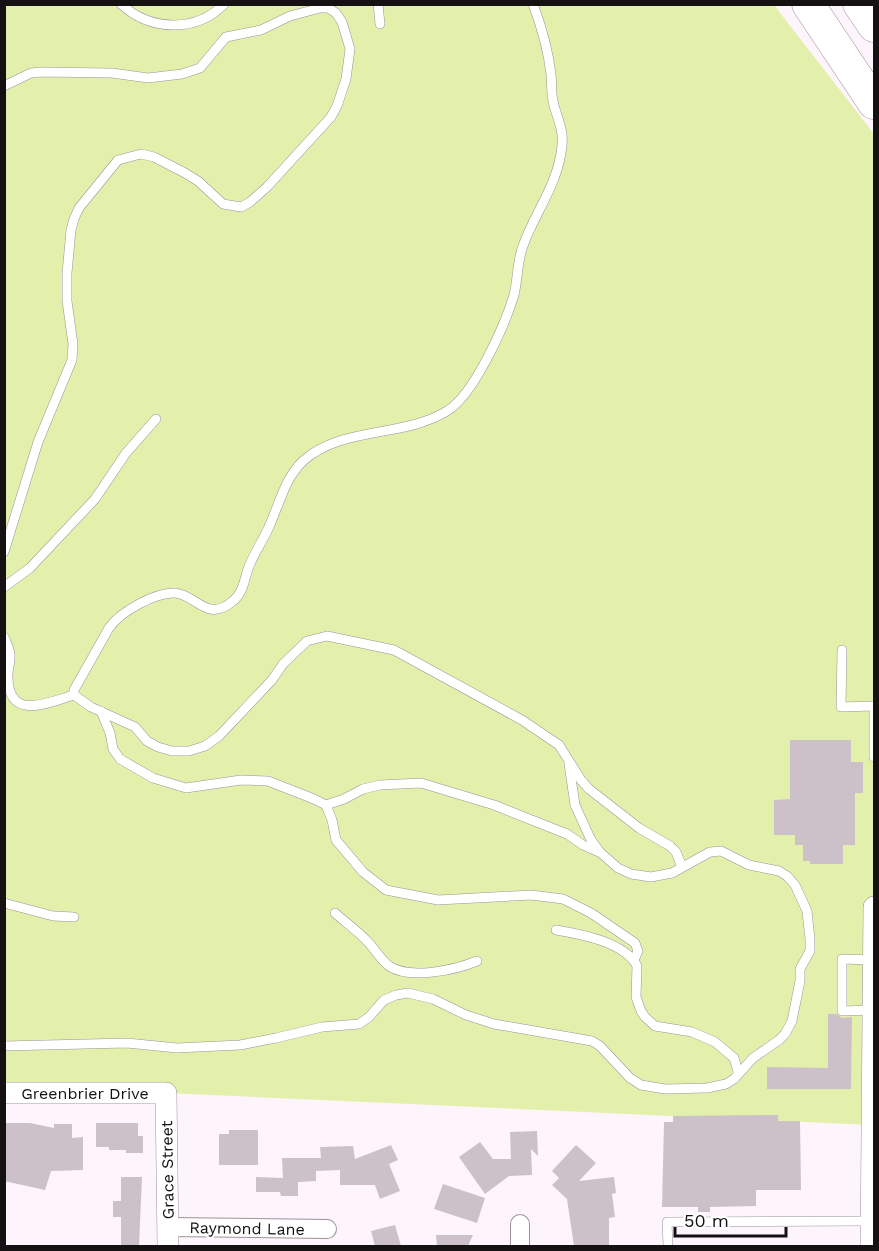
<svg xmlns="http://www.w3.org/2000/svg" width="879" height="1251" font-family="'Work Sans',sans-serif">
<rect width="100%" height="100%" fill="#fef4fb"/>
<!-- green -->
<polygon fill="#e3f0ac" points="5,5 774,5 874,134 874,961 871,1125 166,1093 5,1093"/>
<!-- building -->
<g fill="#ccc1c9">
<polygon points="790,740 851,740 851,762 863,762 863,793 855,793 855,845 843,845 843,864 810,864 810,861 803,861 803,845 795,845 795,835 774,835 774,800 790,799"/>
<polygon points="828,1014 836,1014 842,1018 852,1017 851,1089 767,1089 767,1067 828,1068"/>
<polygon points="767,1115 778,1115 778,1121 800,1121 801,1190 756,1190 756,1206 710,1207 710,1212 698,1212 698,1207 662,1207 664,1122 673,1122 673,1116"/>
<polygon points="4,1123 30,1123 54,1128 54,1124 72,1124 72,1138 83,1137 83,1170 51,1171 45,1190 4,1181"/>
<polygon points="96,1123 138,1123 138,1136 143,1136 143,1153 126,1153 126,1150 109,1150 109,1147 96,1147"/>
<polygon points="229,1130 258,1130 258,1165 219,1165 219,1134 229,1134"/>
<polygon points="537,1131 538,1156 531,1149 532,1175 509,1176 485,1194 459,1157 480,1142 493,1159 511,1159 510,1132"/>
<polygon points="391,1145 398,1160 389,1164 400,1191 380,1199 375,1185 340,1185 340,1170 316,1171 316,1181 298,1182 298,1196 281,1196 280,1192 256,1192 256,1177 283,1178 282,1158 321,1158 320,1147 353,1146 355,1159"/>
<polygon points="576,1145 596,1163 579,1181 614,1177 616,1193 612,1194 615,1217 609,1218 609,1246 574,1246 567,1199 552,1185 559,1178 552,1171"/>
<polygon points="121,1177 142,1177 139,1246 121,1246 121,1217 113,1217 113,1201 121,1201"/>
<polygon points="443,1184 485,1198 477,1223 434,1209"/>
<polygon points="395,1225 401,1246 375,1246 371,1231"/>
<polygon points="436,1235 473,1235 468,1246 437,1246"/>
</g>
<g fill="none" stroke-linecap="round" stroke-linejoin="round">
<!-- service casing -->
<g stroke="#9d9299" stroke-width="10">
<g id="service">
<path d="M 121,4 C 150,31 196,33 224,4"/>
<polyline points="378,4 380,24"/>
<polyline points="4,86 31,73 41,72 112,73 148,78 182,74 200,68 226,37 261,30 290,16 320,8 328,8 336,13 342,22 350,49 346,79 337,106 331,117 267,187 250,202 241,207 223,204 198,181 185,173 154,157 141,154 118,160 79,208 74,219 71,230 67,273 67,301 73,344 72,360 38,442 4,552"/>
<polyline points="4,587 30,568 95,499 126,453 156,419"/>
<path d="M 4,637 C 6,642 10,649 10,655 C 11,663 7,670 8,678 C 9,722 49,702 74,695"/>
<polyline points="842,650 841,707 874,706"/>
<path d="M 74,695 L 74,690 L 109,628 C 120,612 155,592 175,593 C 197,595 207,623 233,601 C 243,593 244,581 248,569 C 253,555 262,542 268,529 C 279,506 284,479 303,461 C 342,426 403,438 447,411 C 474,395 505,325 514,295 C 518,279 517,261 523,246 C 535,212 559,183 562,145 C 564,129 556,116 553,101 C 551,92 552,83 551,74 C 548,49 542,28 533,4"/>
<polyline points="74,695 91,707 135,727 147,741 158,747 172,751 189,751 205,746 219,736 272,680 283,664 307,641 327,636 394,650 522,720 559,745 581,780 589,789 639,828 670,846 676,852 682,867"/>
<polyline points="874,706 874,757"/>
<polyline points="101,711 110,733 113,749 120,759 153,778 186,788 241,780 268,781 314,799 326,805 332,820 336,840 363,872 386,890 438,900 531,895 563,899 591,913 635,943 638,951 634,960"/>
<polyline points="569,764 575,805 591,840 599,851"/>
<polyline points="4,903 53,916 74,917"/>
<path d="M 335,913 C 345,922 358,931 367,941 C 375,949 380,959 389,966 C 410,980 455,970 477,961"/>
<path d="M 556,930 C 580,934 625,942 637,966 L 636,997 L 641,1011 L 645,1017 L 655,1026 L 692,1032 L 715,1042 L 734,1058 L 738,1072"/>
<polyline points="873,1010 842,1011 842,959 874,960"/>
<polyline points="4,1046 127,1043 177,1048 240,1045 276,1038 322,1027 359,1024 369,1017 384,1000 396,995 408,993 433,999 466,1015 494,1024 592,1041 600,1046 630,1078 641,1085 665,1089 707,1088 726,1084 734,1079 753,1058 779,1040 785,1034 792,1021 800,981 800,969 810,951 810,939 807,911 795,885 787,876 779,871 749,865 721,851 710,852 672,873 651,877 631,874 618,868 601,853 583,845 567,834 494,805 421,783 380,785 363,789 344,799 326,805"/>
<polyline points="668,1246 667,1222 871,1221"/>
</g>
</g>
<!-- minor casing -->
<g stroke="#9d9299" stroke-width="20">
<g id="minor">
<polyline points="520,1224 520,1246"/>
<polyline points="168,1227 327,1229"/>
</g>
</g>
<!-- tertiary casing -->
<g stroke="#9d9299" stroke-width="22">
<g id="tertiary">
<polyline points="4,1093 166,1093 168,1246"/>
<polyline points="871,1246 874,907"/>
</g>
</g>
<!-- motorway casing -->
<g stroke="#9d9299" stroke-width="33">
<g id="motorway">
<polyline points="808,4 874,103"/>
<polyline points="859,4 874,26"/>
</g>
</g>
<!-- service -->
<use href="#service" stroke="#fff" stroke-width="9"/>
<!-- minor -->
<use href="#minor" stroke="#fff" stroke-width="18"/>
<!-- tertiary -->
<use href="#tertiary" stroke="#fff" stroke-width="21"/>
<!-- motorway -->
<use href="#motorway" stroke="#fff" stroke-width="32"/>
</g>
<g text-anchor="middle" stroke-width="4.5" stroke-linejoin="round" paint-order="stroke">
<!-- street labels -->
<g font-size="16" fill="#151113" stroke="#fff">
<text x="85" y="1099">Greenbrier Drive</text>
<text transform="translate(167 1170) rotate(-91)" y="6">Grace Street</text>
<text transform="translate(247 1228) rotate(1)" y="6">Raymond Lane</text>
</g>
</g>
<!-- border -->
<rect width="879" height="1251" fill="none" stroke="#151113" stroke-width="12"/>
<!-- scale -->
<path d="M675 1227v9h111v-9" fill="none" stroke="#151113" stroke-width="3"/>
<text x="684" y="1227" font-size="18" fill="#151113" stroke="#ffffff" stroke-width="4.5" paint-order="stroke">50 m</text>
</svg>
